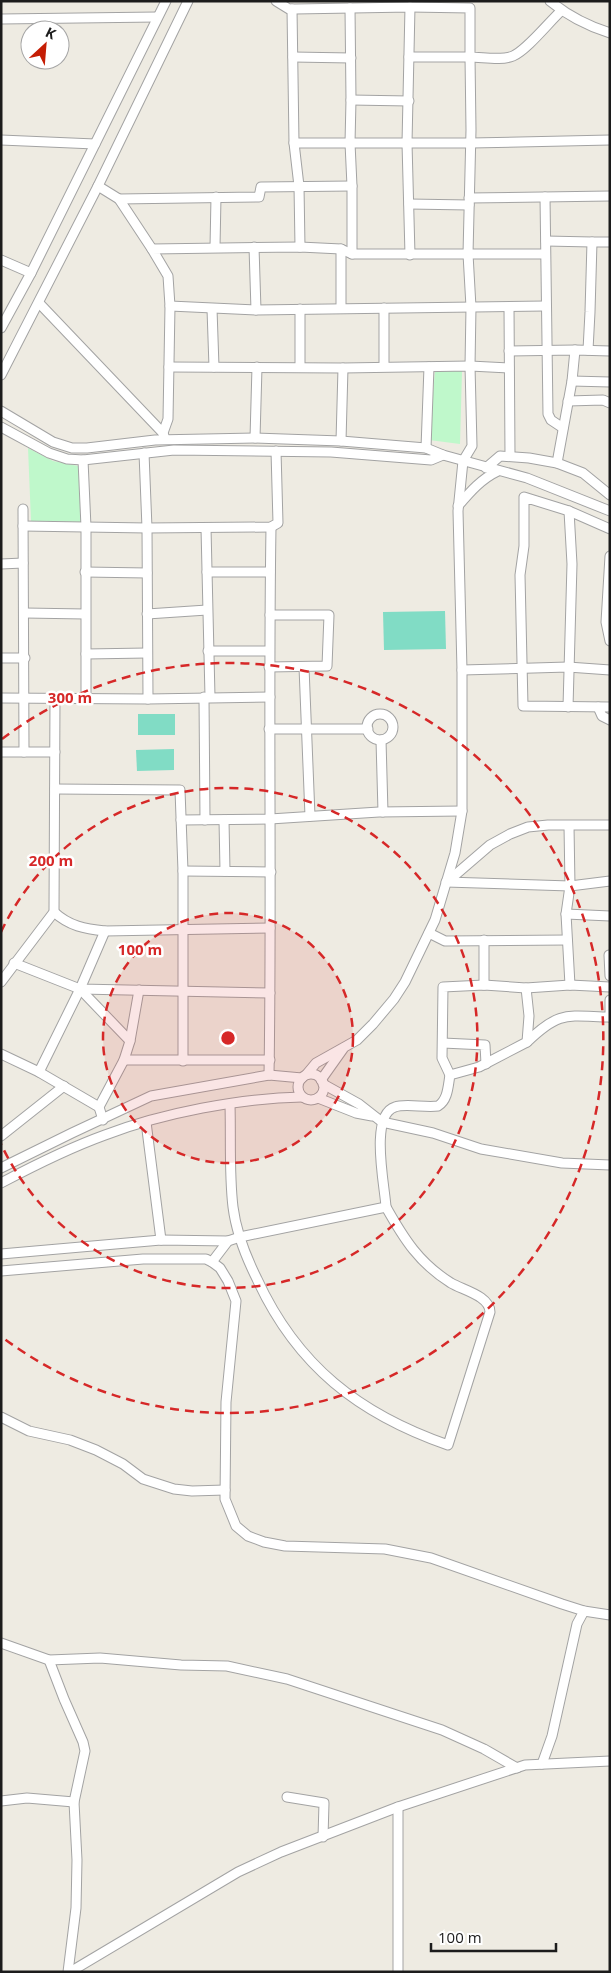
<svg xmlns="http://www.w3.org/2000/svg" width="611" height="1973" font-family="'Open Sans',sans-serif">
<rect width="100%" height="100%" fill="#eeebe2"/>
<!-- park -->
<g fill="#bff8cb">
<polygon points="435,371 462,371 460,444 429,440"/>
<polygon points="28,448 53,461 83,467 82,522 31,521"/>
</g>
<!-- pitch -->
<g fill="#81dcc5">
<polygon points="445,611 446,649 384,650 383,612"/>
<rect x="138" y="714" width="37" height="21"/>
<polygon points="174,749 174,770 137,771 136,750"/>
</g>
<g fill="none" stroke-linecap="round" stroke-linejoin="round">
<!-- minor casing -->
<g stroke="#a3a3a3" stroke-width="11">
<g id="minor">
<polyline points="276,1 289,9 295,9 410,7 407,143 410,255"/>
<path d="M 550,1 C 568,16 588,26 610,33"/>
<path d="M 410,7 L 470,8 L 470,57 C 483,57 501,61 513,56 C 527,50 549,22 561,11"/>
<polyline points="350,8 351,100 350,143 352,186 352,254"/>
<polyline points="292,9 294,143"/>
<polyline points="1,19 157,17"/>
<polyline points="293,57 351,58"/>
<polyline points="409,57 470,57 471,130 468,254 545,254"/>
<polyline points="351,100 409,101"/>
<polyline points="1,140 95,144"/>
<polyline points="98,186 119,199 152,249"/>
<polyline points="545,197 548,414 551,420 563,428"/>
<polyline points="469,198 610,196"/>
<polyline points="119,199 259,197 261,187 352,186"/>
<polyline points="409,204 469,205"/>
<polyline points="546,241 592,242"/>
<polyline points="215,247 216,197"/>
<polyline points="254,247 256,310"/>
<polyline points="300,247 299,186 294,143 471,143 610,140"/>
<polyline points="1,260 31,273"/>
<polyline points="39,303 163,433"/>
<polyline points="170,306 256,310 545,306"/>
<polyline points="509,307 510,456"/>
<polyline points="341,308 341,249"/>
<polyline points="384,308 384,366"/>
<polyline points="212,309 214,367"/>
<polyline points="1,328 31,273 166,1"/>
<polyline points="588,350 590,312 592,242 610,242"/>
<polyline points="509,351 575,350 610,351"/>
<polyline points="169,367 343,368 470,366 509,368"/>
<polyline points="300,367 300,309"/>
<polyline points="1,375 98,186 188,1"/>
<polyline points="572,381 610,382"/>
<polyline points="568,401 603,400 610,403"/>
<polyline points="1,411 53,442 72,448 87,448 155,440 255,438 341,441 426,448 443,455 527,478 610,511"/>
<polyline points="1,427 49,453 67,459 83,460 174,450 331,452 431,460 443,455"/>
<polyline points="255,438 257,367"/>
<polyline points="165,439 163,433 168,419 170,306 168,276 152,249 300,247 341,249 352,254 468,254 471,307 470,366 472,446 463,461 458,511 462,670 462,811 455,853 435,920 405,982 394,999 373,1024 357,1040 316,1063 306,1075"/>
<polyline points="341,441 343,368"/>
<polyline points="426,448 429,367"/>
<polyline points="144,453 147,528 148,699"/>
<polyline points="83,460 86,527 86,698"/>
<polyline points="557,463 572,381 575,350"/>
<polyline points="486,468 500,456 529,458 557,463 583,473 610,495"/>
<path d="M 458,506 C 470,492 481,479 498,471"/>
<polyline points="23,509 24,752"/>
<polyline points="23,526 147,528 271,527 278,523 276,451"/>
<polyline points="206,528 210,697"/>
<polyline points="610,529 569,511 524,497 524,546 520,575 523,706 610,707"/>
<polyline points="610,556 606,622 610,641"/>
<polyline points="1,564 23,563"/>
<polyline points="85,572 147,573"/>
<polyline points="207,572 270,572"/>
<polyline points="25,613 85,614"/>
<polyline points="147,614 207,610"/>
<polyline points="208,651 269,651"/>
<polyline points="86,654 147,653"/>
<polyline points="1,658 25,658"/>
<polyline points="269,667 327,666 329,615 270,615"/>
<polyline points="304,667 310,816"/>
<polyline points="462,670 568,667 610,670"/>
<polyline points="204,697 205,820"/>
<polyline points="1,698 148,699 270,697"/>
<polyline points="568,707 572,564 569,511"/>
<polyline points="598,707 602,716 610,720"/>
<circle cx="380" cy="727" r="13"/>
<polyline points="269,729 368,729"/>
<polyline points="381,740 383,812"/>
<polyline points="1,752 55,752"/>
<polyline points="55,789 180,790 183,871 183,1061"/>
<polyline points="181,820 270,819 379,812 462,811"/>
<polyline points="224,820 225,871"/>
<polyline points="569,826 570,886 566,914 570,985"/>
<polyline points="183,871 271,872"/>
<polyline points="446,882 570,886 610,881"/>
<polyline points="447,882 490,845 510,834 528,827 548,825 610,825"/>
<path d="M 54,912 C 69,926 85,929 105,931 L 270,928"/>
<polyline points="566,914 610,916"/>
<polyline points="429,933 445,941 567,940"/>
<polyline points="609,955 610,976"/>
<polyline points="14,963 80,989 270,993"/>
<polyline points="1,982 54,912 55,697"/>
<polyline points="484,985 484,940"/>
<polyline points="80,989 130,1041"/>
<polyline points="610,1017 610,1000"/>
<path d="M 527,1042 C 560,1010 567,1016 610,1017"/>
<polyline points="443,1043 485,1045 486,1064"/>
<polyline points="1,1054 39,1072 99,1107"/>
<polyline points="124,1060 270,1060"/>
<polyline points="39,1072 80,989 105,931"/>
<circle cx="311" cy="1087" r="13"/>
<path d="M 269,1075 C 272,893 268,710 271,527"/>
<polyline points="450,1075 442,1058 443,987 484,985 526,988 570,985 610,987"/>
<polyline points="321,1080 343,1049"/>
<polyline points="323,1084 359,1104 382,1122 433,1133 481,1149 562,1163 610,1165"/>
<polyline points="318,1098 356,1113 372,1116"/>
<path d="M 230,1105 C 231,1138 229,1174 233,1207 C 236,1231 246,1257 257,1279 C 297,1366 359,1414 448,1445 L 490,1312 C 490,1296 463,1290 451,1283 C 419,1263 404,1239 386,1207"/>
<polyline points="103,1120 99,1107 124,1060 130,1041 139,990"/>
<polyline points="146,1122 161,1240"/>
<polyline points="1,1136 64,1086"/>
<polyline points="1,1168 72,1133 151,1096 269,1075 302,1078"/>
<path d="M 1,1183 C 35,1165 69,1148 105,1135 C 162,1113 241,1098 302,1097"/>
<polyline points="1,1254 161,1240 228,1241"/>
<path d="M 212,1262 L 228,1241 L 240,1237 L 386,1207 C 385,1187 369,1115 395,1107 C 405,1103 425,1108 438,1106 C 448,1100 448,1086 450,1075 L 479,1067 L 527,1042 L 529,1016 L 526,988"/>
<polyline points="1,1271 143,1259 206,1259 212,1262 220,1268 228,1281 236,1301 226,1402 225,1499 236,1526 248,1536 264,1542 285,1546 385,1549 431,1558 562,1604 584,1611 610,1615"/>
<polyline points="1,1417 29,1431 70,1440 96,1450 123,1464 143,1479 174,1489 192,1491 225,1490"/>
<polyline points="1,1643 49,1660 100,1658 181,1665 227,1666 287,1679 442,1730 484,1749 517,1768"/>
<polyline points="49,1660 64,1699 83,1742 85,1751 74,1802 77,1860 76,1908 68,1972"/>
<polyline points="542,1764 552,1736 577,1624 584,1611"/>
<polyline points="287,1797 324,1803 323,1837"/>
<polyline points="1,1801 27,1798 74,1802"/>
<polyline points="398,1807 398,1972"/>
<polyline points="70,1972 238,1872 281,1852 398,1807 525,1765 610,1761"/>
</g>
</g>
<!-- minor -->
<use href="#minor" stroke="#fff" stroke-width="9"/>
</g>
<!-- distance rings -->
<circle cx="228" cy="1038" r="125" fill="#d62828" fill-opacity=".12"/>
<g fill="none" stroke="#d62828" stroke-width="2.5" stroke-dasharray="9 6">
<circle cx="228" cy="1038" r="125"/>
<path d="M1 932A250 250 0 1 1 1 1144"/>
<path d="M2 739A375 375 0 1 1 2 1337"/>
</g>
<circle cx="228" cy="1038" r="8" fill="#d62828" stroke="#fff" stroke-width="2.5"/>
<g font-size="15" text-anchor="middle" font-weight="bold" fill="#d62828" stroke="#fff" stroke-width="5" stroke-linejoin="round" paint-order="stroke">
<text x="70" y="703">300 m</text>
<text x="51" y="866">200 m</text>
<text x="140" y="955">100 m</text>
</g>
<!-- border -->
<rect width="611" height="1973" fill="none" stroke="#1c1c1c" stroke-width="5"/>
<!-- north arrow -->
<g transform="translate(45 45) rotate(26)"><circle r="24" fill="#ffffff" stroke="#a4a4a4"/>
<path d="M0-4L9 19L0 12L-9 19Z" fill="#c51d04"/>
<text y="-8" font-size="14" font-weight="bold" text-anchor="middle" fill="#1c1c1c">K</text>
</g>
<!-- scale -->
<path d="M431 1943v8h125v-8" fill="none" stroke="#1c1c1c" stroke-width="2.5"/>
<text x="438" y="1943" font-size="15" fill="#1c1c1c" stroke="#ffffff" stroke-width="4" paint-order="stroke">100 m</text>
</svg>
